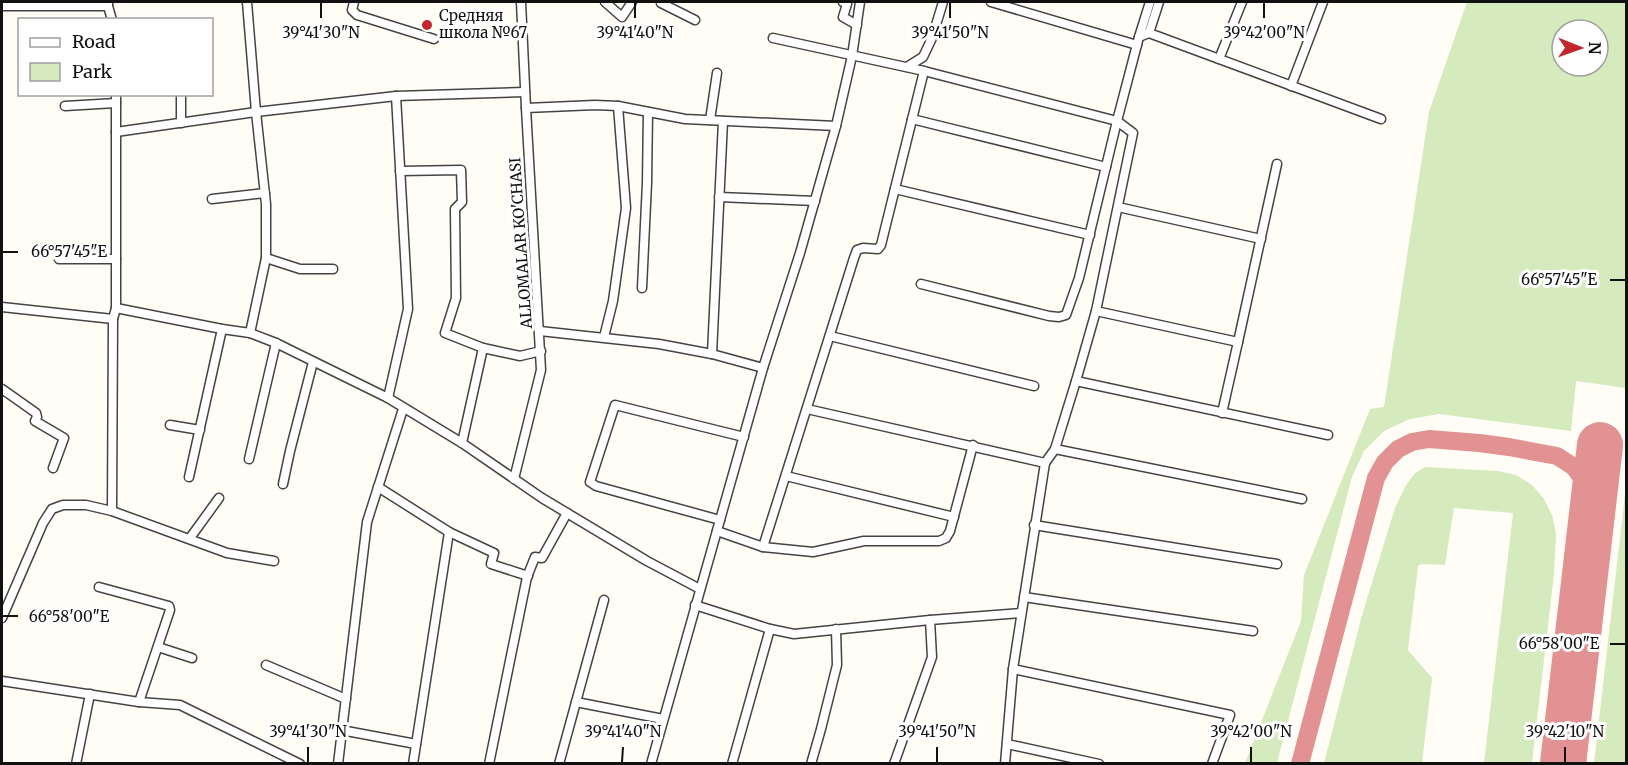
<svg xmlns="http://www.w3.org/2000/svg" width="1628" height="765" font-family="Merriweather,serif">
<rect width="100%" height="100%" fill="#fffdf5"/>
<!-- green -->
<g fill="#d5ebbd" fill-rule="evenodd">
<path d="M 1467,2 L 1626,2 L 1626,388 L 1576,381 L 1571,431 L 1439,414 L 1410,419 L 1384,431 L 1364,451 L 1352,477 L 1277,763 L 1245,763 L 1301,621 L 1304,575 L 1370,409 L 1384,407 L 1429,112 ZM 1562,30 L 1598,30 L 1598,66 L 1562,66 Z"/>
<polygon points="1425,467 1498,471 1516,475 1532,485 1544,499 1552,515 1556,534 1554,574 1532,763 1484,763 1513,513 1454,508 1445,565 1422,564 1418,566 1408,650 1432,678 1422,763 1324,763 1362,615 1395,508 1405,487 1414,474"/>
<polygon points="1626,486 1626,763 1594,763"/>
</g>
<g fill="none" stroke-linecap="round" stroke-linejoin="round">
<!-- taxiway -->
<polyline stroke="#e29292" stroke-width="18" points="1300,764 1376,478 1385,462 1398,449 1412,442 1429,439 1479,443 1509,447 1557,456 1574,467 1585,482 1594,503"/>
<!-- runway -->
<polyline stroke="#e29292" stroke-width="46" points="1563,764 1600,445"/>
<!-- minor casing -->
<g stroke="#444" stroke-width="11">
<g id="minor">
<polyline points="108,2 108,6 112,20"/>
<polyline points="247,2 256,112 266,204 266,258 250,333"/>
<polyline points="354,2 352,10 357,15 434,39"/>
<polyline points="605,2 622,17 632,2"/>
<polyline points="662,2 661,3 695,20"/>
<polyline points="843,2 847,4 843,17 857,25"/>
<polyline points="991,2 1137,45"/>
<polyline points="2,6 108,6"/>
<polyline points="1149,33 1381,119"/>
<polyline points="1139,37 1150,2"/>
<polyline points="773,38 924,71 1117,121 1133,133 1096,311 1076,381 1055,449 1045,463 1013,669 1005,764"/>
<polyline points="1219,59 1242,2"/>
<polyline points="907,67 923,57 932,38 943,2"/>
<polyline points="1291,86 1323,2"/>
<polyline points="65,106 116,103"/>
<polyline points="526,108 595,105 618,106 685,119 836,126"/>
<polyline points="912,119 1106,167"/>
<polyline points="710,120 717,73"/>
<polyline points="181,123 181,94"/>
<polyline points="116,132 256,112 396,96 525,92"/>
<polyline points="400,171 461,170 462,202 455,209 456,298 445,333 483,348 520,356 541,351"/>
<polyline points="895,189 1090,235"/>
<polyline points="719,197 815,201"/>
<polyline points="212,199 265,193"/>
<polyline points="1118,207 1261,239"/>
<polyline points="266,258 300,269 333,269"/>
<polyline points="59,259 116,259"/>
<polyline points="921,284 1049,316 1059,317 1066,315 1079,278 1117,121 1139,37 1149,33 1159,2"/>
<polyline points="642,288 647,183 648,112"/>
<polyline points="2,307 113,319"/>
<polyline points="116,308 222,329 250,333 276,343 388,398 462,443 542,498 647,561 700,589"/>
<polyline points="1096,311 1238,342 1277,164"/>
<polyline points="540,331 659,344 712,354 763,368"/>
<polyline points="830,336 1034,386"/>
<polyline points="604,337 613,301 626,208 618,106"/>
<polyline points="712,354 723,121"/>
<polyline points="1076,381 1328,435"/>
<polyline points="2,389 36,413 37,417 35,421 64,438 53,468"/>
<polyline points="388,398 408,309 396,96"/>
<polyline points="807,409 1045,463"/>
<polyline points="1222,413 1238,342"/>
<polyline points="170,425 200,430"/>
<polyline points="462,443 483,348"/>
<polyline points="1055,449 1302,499"/>
<polyline points="249,459 276,343"/>
<polyline points="786,476 954,517"/>
<polyline points="189,477 222,329"/>
<polyline points="514,479 541,370 526,108 521,2"/>
<polyline points="283,484 290,451 313,362"/>
<polyline points="378,487 449,532 413,764"/>
<polyline points="112,511 113,319 116,308 116,94"/>
<polyline points="720,520 596,486 590,482 615,405 744,437"/>
<polyline points="1034,525 1277,564"/>
<polyline points="717,531 763,547 813,552 864,541 939,541 946,538 950,531 973,445"/>
<polyline points="449,532 494,553 491,564 528,576"/>
<polyline points="190,538 219,498"/>
<polyline points="763,547 854,258 857,250 863,248 878,249 881,245 924,71"/>
<polyline points="99,587 169,606 170,610 139,702"/>
<polyline points="1024,597 1253,631"/>
<polyline points="695,605 770,629 794,634 930,620"/>
<polyline points="2,618 43,523 52,509 63,505 86,505 112,511 227,553 274,561"/>
<polyline points="158,647 192,658"/>
<polyline points="266,665 346,699"/>
<polyline points="1013,669 1230,715 1212,764"/>
<polyline points="2,681 139,702 180,705 300,764"/>
<polyline points="576,702 663,719"/>
<polyline points="341,730 416,744"/>
<polyline points="1007,744 1099,764"/>
<polyline points="76,764 90,694"/>
<polyline points="338,764 367,522 403,409"/>
<polyline points="489,764 527,577 535,557 542,558 567,513"/>
<polyline points="559,764 604,600"/>
<polyline points="651,764 763,368 800,253 836,126 852,56 860,2"/>
<polyline points="732,764 770,629"/>
<polyline points="811,764 821,729 837,665 836,629"/>
<polyline points="894,764 932,657 930,620 1021,613"/>
</g>
</g>
<!-- minor -->
<use href="#minor" stroke="#fff" stroke-width="8"/>
</g>
<!-- ticks -->
<path fill="none" stroke="#111" stroke-width="2" d="M 321,18 L 321,3M 635,18 L 635,3M 950,18 L 950,3M 1264,18 L 1264,3M 3,252 L 18,252M 1610,280 L 1625,280M 3,616 L 18,616M 1610,644 L 1625,644M 308,762 L 308,747M 622,762 L 623,747M 937,762 L 937,747M 1251,762 L 1251,747M 1565,762 L 1565,747"/>
<!-- markers -->
<circle fill="#c4262e" stroke="#fff" stroke-width="2" cx="427" cy="25" r="6"/>
<g text-anchor="middle" stroke-width="6" stroke-linejoin="round" paint-order="stroke">
<!-- poi labels -->
<g font-size="15" fill="#111" stroke="#fff" text-anchor="start">
<text x="439" y="21">Средняя<tspan x="439" dy="17">школа №67</tspan></text>
</g>
<!-- street labels -->
<g font-size="15" fill="#111" stroke="#fff">
<text transform="translate(521 243) rotate(-94)" y="5">ALLOMALAR KO'CHASI</text>
</g>
</g>
<g font-size="15" text-anchor="middle" fill="#111" stroke="#fff" stroke-width="6" stroke-linejoin="round" paint-order="stroke">
<text x="321" y="38">39°41'30"N</text>
<text x="635" y="38">39°41'40"N</text>
<text x="950" y="38">39°41'50"N</text>
<text x="1264" y="38">39°42'00"N</text>
<text x="69" y="257">66°57'45"E</text>
<text x="1559" y="285">66°57'45"E</text>
<text x="69" y="622">66°58'00"E</text>
<text x="1559" y="649">66°58'00"E</text>
<text x="308" y="737">39°41'30"N</text>
<text x="623" y="737">39°41'40"N</text>
<text x="937" y="737">39°41'50"N</text>
<text x="1251" y="737">39°42'00"N</text>
<text x="1565" y="737">39°42'10"N</text>
</g>
<!-- border -->
<rect width="1628" height="765" fill="none" stroke="#111111" stroke-width="6"/>
<!-- legend -->
<rect x="18" y="18" width="195" height="78" fill="#ffffff" stroke="#a0a0a0" stroke-width="1.5"/>
<rect x="30" y="38" width="30" height="9" fill="#ffffff" stroke="#a0a0a0" stroke-width="1.5"/>
<text x="72" y="48" font-size="18" fill="#111111">Road</text>
<rect x="30" y="63" width="30" height="18" fill="#d5ebbd" stroke="#a0a0a0" stroke-width="1.5"/>
<text x="72" y="78" font-size="18" fill="#111111">Park</text>
<!-- north arrow -->
<g transform="translate(1580 48) rotate(91)"><circle r="28" fill="#ffffff" stroke="#a0a0a0" stroke-width="1.5"/>
<path d="M0-4.5L10 22L0 15L-10 22Z" fill="#c4262e"/>
<text y="-9" font-size="16" font-weight="bold" text-anchor="middle" fill="#111111">N</text>
</g>
</svg>
